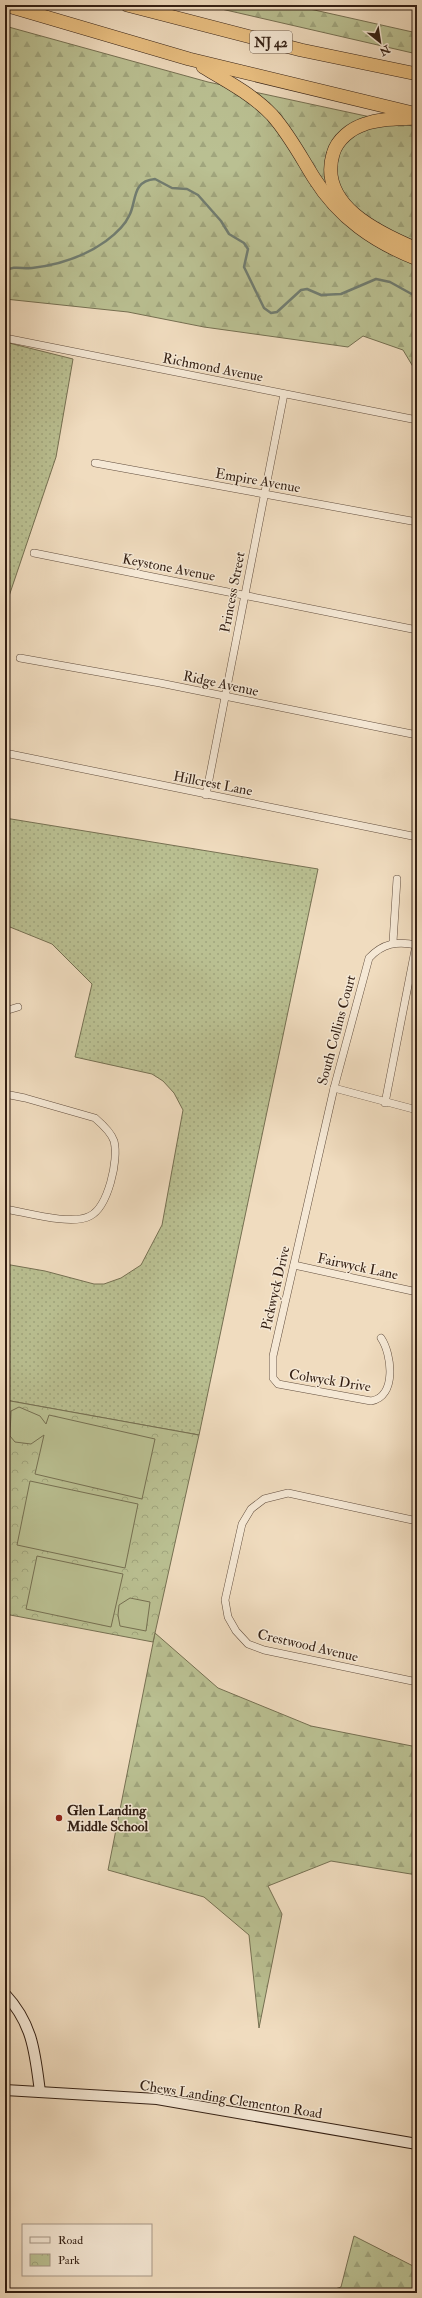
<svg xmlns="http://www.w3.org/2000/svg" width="422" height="2298" font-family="'IM FELL Double Pica',serif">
<defs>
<pattern id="grass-dots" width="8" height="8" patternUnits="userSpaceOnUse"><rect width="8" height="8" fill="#bac092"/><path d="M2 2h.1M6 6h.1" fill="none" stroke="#a0a57d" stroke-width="1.8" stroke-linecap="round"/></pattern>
<pattern id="forest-firs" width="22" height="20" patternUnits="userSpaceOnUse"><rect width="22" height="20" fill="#bac092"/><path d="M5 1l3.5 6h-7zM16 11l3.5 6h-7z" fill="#a0a57d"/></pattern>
<pattern id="park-crowns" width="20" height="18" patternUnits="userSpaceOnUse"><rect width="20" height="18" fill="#bac092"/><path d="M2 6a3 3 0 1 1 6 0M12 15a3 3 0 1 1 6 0" fill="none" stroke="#a0a57d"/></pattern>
</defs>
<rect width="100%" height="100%" fill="#f0dcbf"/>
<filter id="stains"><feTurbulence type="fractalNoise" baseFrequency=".005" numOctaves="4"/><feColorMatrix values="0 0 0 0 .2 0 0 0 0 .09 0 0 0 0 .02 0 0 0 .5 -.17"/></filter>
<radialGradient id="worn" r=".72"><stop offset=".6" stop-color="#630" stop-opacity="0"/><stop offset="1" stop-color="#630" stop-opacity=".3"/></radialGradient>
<!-- grass -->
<g fill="url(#grass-dots)" stroke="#767052">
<polygon points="5,342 73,359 56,457 5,608"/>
<polygon points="5,818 318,869 199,1435 5,1400 5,1264 45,1271 94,1284 104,1284 121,1278 141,1265 162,1225 183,1110 174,1093 163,1081 152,1074 75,1057 92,984 52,944 5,925"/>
</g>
<!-- forest -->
<g fill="url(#forest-firs)" stroke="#767052">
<polygon points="204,5 292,5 417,33 417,54"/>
<polygon points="5,26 208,82 417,127 417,370 415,370 403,350 363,336 348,347 204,327 128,312 5,299"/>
<polygon points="155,1633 218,1688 311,1726 417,1747 417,1875 331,1861 268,1886 282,1914 259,2028 249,1935 204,1897 108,1870"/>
<polygon points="354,2236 417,2268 417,2293 323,2293 341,2287"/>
</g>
<!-- park -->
<polygon fill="url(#park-crowns)" stroke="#767052" points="5,1400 199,1435 153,1642 5,1614"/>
<!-- garden -->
<g fill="#bac092" stroke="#767052">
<polygon points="19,1407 40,1416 46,1424 49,1415 155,1439 142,1499 35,1474 44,1435 31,1444 15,1442 10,1436 11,1411"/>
<polygon points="30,1481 138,1504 125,1568 17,1545"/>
<polygon points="37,1556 123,1574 111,1627 26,1609"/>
<polygon points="130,1598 150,1602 146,1631 120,1626 118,1615 119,1605"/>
</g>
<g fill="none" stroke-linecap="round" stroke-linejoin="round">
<!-- stream -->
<path stroke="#717d71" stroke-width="2.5" d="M 5,271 C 14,265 22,269 32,268 C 58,265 85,256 106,241 C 114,235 125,225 129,216 C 137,202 131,181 155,179 L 172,188 L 187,189 L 198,195 L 221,221 L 229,234 L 244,243 L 248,249 L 244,267 L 264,308 L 271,313 L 277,312 L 301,290 L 307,289 L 321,295 L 341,294 L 376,279 L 390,282 L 417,297"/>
<!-- street casing -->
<g stroke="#624e3e" stroke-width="8">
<g id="street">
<polyline points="5,338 417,420"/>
<polyline points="95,463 417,522"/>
<polyline points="34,553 417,630"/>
<polyline points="20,658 160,683 417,735"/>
<polyline points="5,753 417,837"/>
<polyline points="206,795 284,394"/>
<polyline points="393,942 397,879"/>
<polyline points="5,1011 18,1007"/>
<polyline points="334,1088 417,1110"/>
<path d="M 5,1094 L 25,1098 L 95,1118 C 102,1124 111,1132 114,1141 C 119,1160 108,1207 90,1216 C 71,1226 25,1212 5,1209"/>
<polyline points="385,1103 416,945"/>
<polyline points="294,1265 417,1292"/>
<path d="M 381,1338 C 392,1354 397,1397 371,1401 L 278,1384 L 273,1378 L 273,1356 L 334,1088 L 369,958 C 383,943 397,941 417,945"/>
<polyline points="417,1521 288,1493 264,1499 251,1509 242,1524 225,1600 228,1617 236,1631 248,1644 264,1650 417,1682"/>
</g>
</g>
<!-- secondary casing -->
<g stroke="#331f13" stroke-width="12">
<g id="secondary">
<path d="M 5,1994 C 33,2024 35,2053 40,2092"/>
<polyline points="5,2090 157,2099 417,2144"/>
</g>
</g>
<!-- highway casing -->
<g stroke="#331f13" stroke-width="14">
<g id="highway">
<polyline points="5,5 189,59 417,114"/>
<polyline points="127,5 301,50 417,74"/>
<path d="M 203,67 C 227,81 253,95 272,115 C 289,134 301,157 314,178 C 339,218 374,242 417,259"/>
<path d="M 417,118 C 401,119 381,118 365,124 C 352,128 337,139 333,154 C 318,205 379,233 417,249"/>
</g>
</g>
<!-- street -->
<use href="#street" stroke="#f5e8d5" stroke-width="7"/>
<!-- secondary -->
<use href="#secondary" stroke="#f5e8d5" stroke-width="10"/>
<!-- highway -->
<use href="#highway" stroke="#e8be80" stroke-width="13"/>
</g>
<!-- markers -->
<circle fill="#8f2418" stroke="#f5e8d5" stroke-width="1.5" cx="59" cy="1818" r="4"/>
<g text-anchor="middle" stroke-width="3" stroke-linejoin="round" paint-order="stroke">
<!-- shield labels -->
<rect fill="#f5e8d5" stroke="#6d5b4d" stroke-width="1" x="250" y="31" width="42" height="22" rx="3"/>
<g font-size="13" font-weight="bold" fill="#331f13">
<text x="271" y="47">NJ 42</text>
</g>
<!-- street labels -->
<g font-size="14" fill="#331f13" stroke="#f5e8d5">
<text transform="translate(213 367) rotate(11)" y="5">Richmond Avenue</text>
<text transform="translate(258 480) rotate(10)" y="5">Empire Avenue</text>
<text transform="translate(169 567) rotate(11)" y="5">Keystone Avenue</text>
<text transform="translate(232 592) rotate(-79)" y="5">Princess Street</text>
<text transform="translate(221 683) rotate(12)" y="5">Ridge Avenue</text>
<text transform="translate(213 783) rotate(11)" y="5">Hillcrest Lane</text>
<text transform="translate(336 1030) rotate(-75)" y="5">South Collins Court</text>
<text transform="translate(358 1266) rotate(12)" y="5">Fairwyck Lane</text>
<text transform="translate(275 1288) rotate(-77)" y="5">Pickwyck Drive</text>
<text transform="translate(330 1380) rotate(9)" y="5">Colwyck Drive</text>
<text transform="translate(308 1645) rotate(13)" y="5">Crestwood Avenue</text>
<text transform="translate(231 2099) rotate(9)" y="5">Chews Landing Clementon Road</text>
</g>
<!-- poi labels -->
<g font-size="14" font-weight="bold" fill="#331f13" stroke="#f5e8d5" text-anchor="start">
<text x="67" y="1815">Glen Landing<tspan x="67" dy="16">Middle School</tspan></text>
</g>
</g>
<!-- margin -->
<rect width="422" height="2298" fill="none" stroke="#f0dcbf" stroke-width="20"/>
<rect x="6" y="6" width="410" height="2286" fill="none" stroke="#331f13" stroke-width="2"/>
<rect x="10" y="10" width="402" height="2278" fill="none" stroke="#331f13"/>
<!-- legend -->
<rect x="22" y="2224" width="130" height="52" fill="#f5e8d5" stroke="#a79887"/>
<rect x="30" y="2237" width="20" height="6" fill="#f5e8d5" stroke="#a79887"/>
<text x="58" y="2244" font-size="12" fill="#331f13">Road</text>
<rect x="30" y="2254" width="20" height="12" fill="url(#park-crowns)" stroke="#a79887"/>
<text x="58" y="2264" font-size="12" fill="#331f13">Park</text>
<!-- north arrow -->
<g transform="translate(380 42) rotate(150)" stroke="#f5e8d5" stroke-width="3" paint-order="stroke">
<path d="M0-3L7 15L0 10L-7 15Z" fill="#331f13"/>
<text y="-6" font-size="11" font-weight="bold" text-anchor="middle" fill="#331f13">N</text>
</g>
<rect width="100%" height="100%" filter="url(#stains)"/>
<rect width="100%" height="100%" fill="url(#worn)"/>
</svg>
